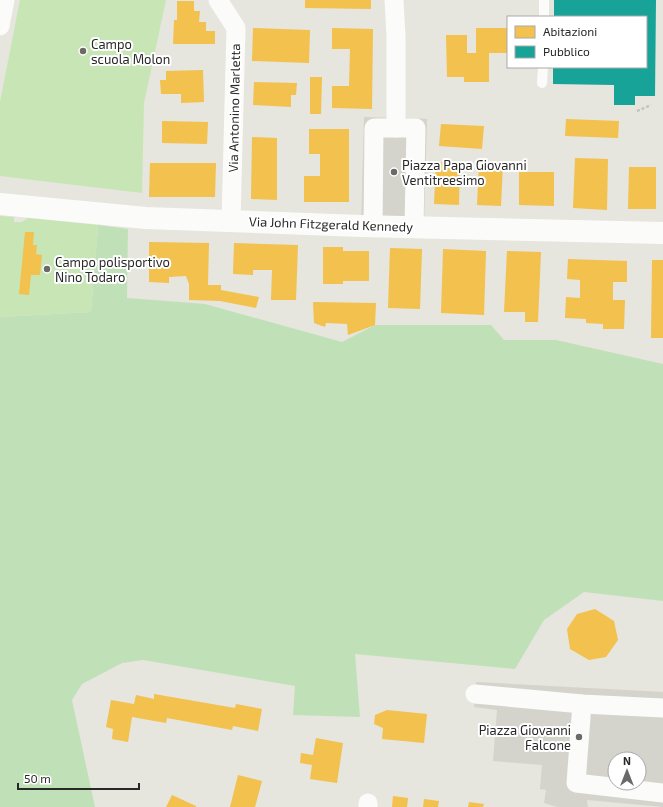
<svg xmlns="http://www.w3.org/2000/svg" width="663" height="807" font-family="'Exo 2',sans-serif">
<rect width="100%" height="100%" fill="#e6e5de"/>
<!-- green -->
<polygon fill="#c0e1b8" points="98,225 128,229 127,298 205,304 342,342 375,325 491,325 504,340 556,340 663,364 663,601 584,592 544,620 515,669 355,654 360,717 293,715 295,686 143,660 122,663 82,684 72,700 95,807 0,807 0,317 91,312"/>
<!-- pitch -->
<g fill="#c8e5b6">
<polygon points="20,0 166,0 144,103 142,193 0,176 0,102"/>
<polygon points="0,216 14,217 14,222 22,222 28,218 98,225 91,312 0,317"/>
</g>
<!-- plaza -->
<g fill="#d4d3cc" fill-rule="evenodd">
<polygon points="364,117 427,119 424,226 361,226"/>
<path d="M 476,682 L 663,692 L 663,807 L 587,800 L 588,807 L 557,807 L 544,803 L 546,790 L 540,789 L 542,765 L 493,761 L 497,710 L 474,707 ZM 615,759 L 639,759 L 639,783 L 615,783 Z"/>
</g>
<!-- homes -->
<g fill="#f2c14e">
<polygon points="305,0 371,0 371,9 305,8"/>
<polygon points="177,1 194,1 194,11 200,11 199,22 206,22 206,31 215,31 215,44 173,44 174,20 177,20"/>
<polygon points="253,28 310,30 309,63 252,61"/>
<polygon points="332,28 373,29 372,109 332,108 332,86 349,86 350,49 332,49"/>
<polygon points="476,28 508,28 508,53 489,53 489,82 464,82 464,77 447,77 446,35 467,35 467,53 476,53"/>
<polygon points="203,70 204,102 181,103 181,94 161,94 160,80 166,80 166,71"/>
<polygon points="310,77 322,77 321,114 310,114"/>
<polygon points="254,82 297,83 296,95 291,95 291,107 253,105"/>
<polygon points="566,119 619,121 618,138 565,136"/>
<polygon points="162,121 208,122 207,144 162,143"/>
<polygon points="441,124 484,126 482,149 439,146"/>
<polygon points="309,129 349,129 349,202 304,202 304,176 320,176 320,154 309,154"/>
<polygon points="252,137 277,138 277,200 251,199"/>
<polygon points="575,158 608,159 607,210 573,208"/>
<polygon points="436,162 460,163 459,205 434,204"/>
<polygon points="150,163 216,163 215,197 149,197"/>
<polygon points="479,163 503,164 501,206 477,205"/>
<polygon points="629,167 656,167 656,209 628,209"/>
<polygon points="519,172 554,172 554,206 519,205"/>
<polygon points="25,232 34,232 33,245 37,245 36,254 42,255 40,275 31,275 29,295 19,294"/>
<polygon points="149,242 209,243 208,285 221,285 221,290 259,297 256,308 220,301 189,300 189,284 186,276 169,277 169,283 149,282"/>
<polygon points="234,243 298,245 296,300 271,300 272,270 253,270 253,275 233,274"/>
<polygon points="323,247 343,247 343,251 369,251 369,281 343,281 343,284 323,284"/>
<polygon points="390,248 422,249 420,309 388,308"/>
<polygon points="443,249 486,251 484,315 441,313"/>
<polygon points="507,251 541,252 538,322 525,322 525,312 504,312"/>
<polygon points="568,259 627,261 627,282 613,282 613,300 625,300 624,329 603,329 603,324 586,323 586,319 565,318 566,297 580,298 580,280 567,279"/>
<polygon points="652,260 663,260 663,338 651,338"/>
<polygon points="313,302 376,303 375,325 348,335 347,324 326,323 325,327 314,323"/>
<polygon points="595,609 614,621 618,640 606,657 589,660 570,649 567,629 577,614"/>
<polygon points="154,694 235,708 236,704 262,709 258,731 233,726 232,730 167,718 166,723 132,717 128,742 112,739 113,729 106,727 111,700 134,704 136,695 154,699"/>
<polygon points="387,710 427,714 424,743 382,739 383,728 374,724 375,715"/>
<polygon points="316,738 343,743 337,783 310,779 312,765 300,763 301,753 313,755"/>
<polygon points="238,775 262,781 255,807 230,807"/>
<polygon points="172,795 196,806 196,807 166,807"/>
<polygon points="393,796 408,798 407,807 392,807"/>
<polygon points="424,799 439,801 438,807 423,807"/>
<polygon points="469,802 484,804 483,807 468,807"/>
</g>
<!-- public -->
<polygon fill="#17a398" points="554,0 656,0 655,96 635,96 635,105 614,105 614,85 553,84 553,67 646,67 646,17 554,17"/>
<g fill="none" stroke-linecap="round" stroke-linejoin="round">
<!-- path -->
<polyline stroke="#c4c3c3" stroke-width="2.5" stroke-dasharray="3 2" stroke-linecap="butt" points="637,111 651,105"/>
<!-- service -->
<g stroke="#fbfbfa" stroke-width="10">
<polyline points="544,17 544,0"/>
<polyline points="542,83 543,67"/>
</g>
<!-- minor -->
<g stroke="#fbfbfa" stroke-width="19">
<polyline points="218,0 236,28 231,221"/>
<polyline points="394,0 396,36 396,128"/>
<polyline points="0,26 5,0"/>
<polyline points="373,226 374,128 416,128 414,226"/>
<polyline points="475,694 582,704 663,708"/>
<polyline points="582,704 576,783 663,793"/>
<polyline points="368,803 368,807"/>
</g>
<!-- tertiary -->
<polyline stroke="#fbfbfa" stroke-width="22" points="0,204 146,218 361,226 663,233"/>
</g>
<!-- markers -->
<g fill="#6a6a68" stroke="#fff" stroke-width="1.5">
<circle cx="83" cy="51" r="4"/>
<circle cx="394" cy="172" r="4"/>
<circle cx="47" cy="269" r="4"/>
<circle cx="579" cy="737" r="4"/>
</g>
<g text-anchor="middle" stroke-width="4" stroke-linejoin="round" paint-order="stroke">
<!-- poi labels -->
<g font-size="13" fill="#282828" stroke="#fff" text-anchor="start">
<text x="91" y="49">Campo<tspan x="91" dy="15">scuola Molon</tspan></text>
<text x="402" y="170">Piazza Papa Giovanni<tspan x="402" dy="15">Ventitreesimo</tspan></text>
<text x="55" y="267">Campo polisportivo<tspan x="55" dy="15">Nino Todaro</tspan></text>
<text x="571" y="735" text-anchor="end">Piazza Giovanni<tspan x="571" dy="15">Falcone</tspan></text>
</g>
<!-- street labels -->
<g font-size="13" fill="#282828" stroke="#fff">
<text transform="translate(234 108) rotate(-89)" y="5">Via Antonino Marletta</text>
<text transform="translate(331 224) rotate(2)" y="5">Via John Fitzgerald Kennedy</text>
</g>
</g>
<!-- legend -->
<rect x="507" y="16" width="140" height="52" fill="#ffffff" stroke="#a9a9a9"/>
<rect x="515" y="26" width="20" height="12" fill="#f2c14e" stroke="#a9a9a9"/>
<text x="543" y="36" font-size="12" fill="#282828">Abitazioni</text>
<rect x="515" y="46" width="20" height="12" fill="#17a398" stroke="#a9a9a9"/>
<text x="543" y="56" font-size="12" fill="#282828">Pubblico</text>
<!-- north arrow -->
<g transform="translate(627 771)"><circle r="19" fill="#ffffff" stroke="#a9a9a9"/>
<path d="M0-3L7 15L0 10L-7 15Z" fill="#6a6a68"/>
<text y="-6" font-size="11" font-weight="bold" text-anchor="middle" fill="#282828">N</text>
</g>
<!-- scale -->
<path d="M18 783v6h121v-6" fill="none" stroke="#282828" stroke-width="2"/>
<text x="24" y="783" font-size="12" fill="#282828" stroke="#ffffff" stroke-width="3" paint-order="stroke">50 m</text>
</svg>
